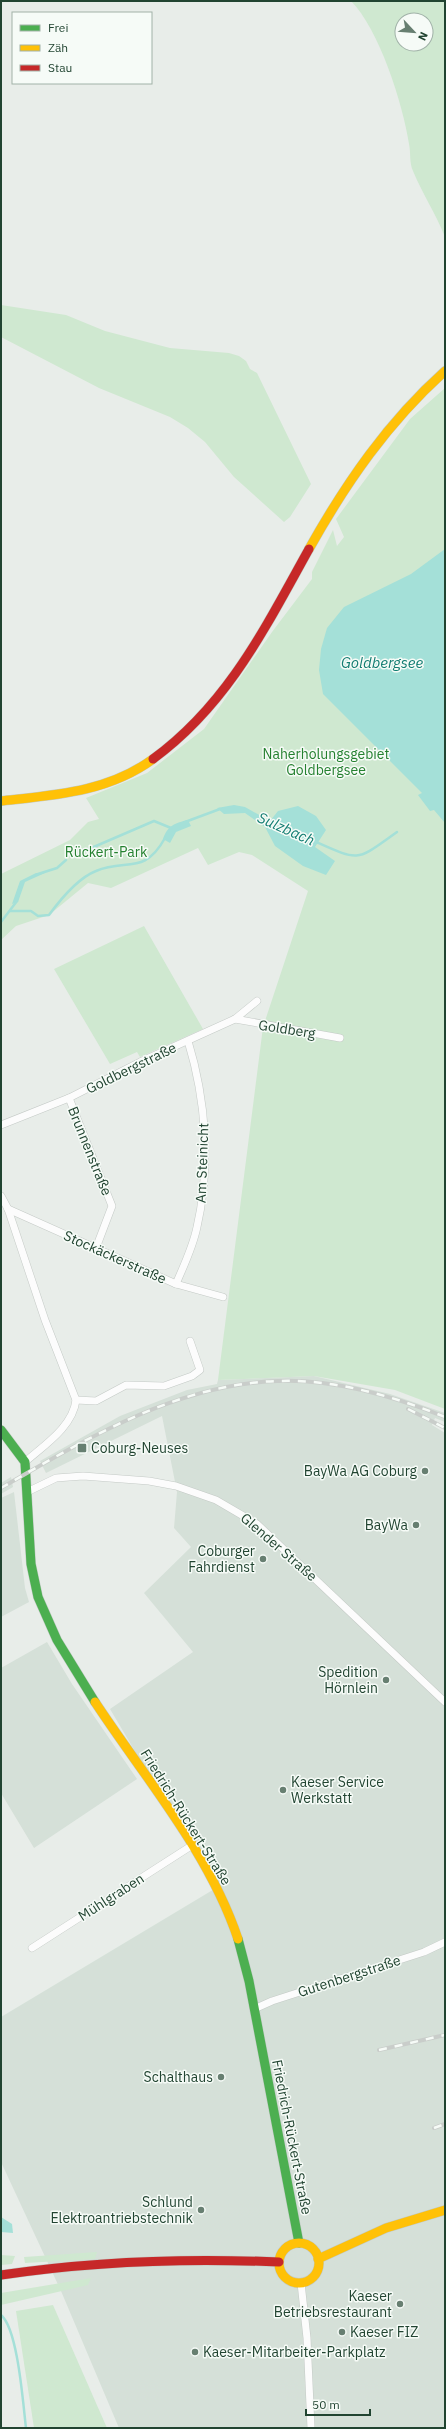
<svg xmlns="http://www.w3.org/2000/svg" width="446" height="2429" font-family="'IBM Plex Sans',sans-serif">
<rect width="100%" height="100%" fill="#e8ede9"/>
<!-- built -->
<g fill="#d5e0d8">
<polygon points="314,1376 390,1394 445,1413 445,1422 435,1418 432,1425 445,1433 445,2428 119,2428 61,2291 1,2162 1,2017 216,1888 110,1709 193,1652 144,1593 191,1547 174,1528 177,1492 162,1416 46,1473 40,1461 120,1416 187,1390 217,1384 218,1380"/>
<polygon points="11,1477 13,1487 1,1494 1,1483"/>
<polygon points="14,1492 25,1588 29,1602 1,1617 1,1498"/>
<polygon points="47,1642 72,1684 137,1779 34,1848 1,1793 1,1668"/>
</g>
<!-- green -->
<g fill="#cfe8d0" fill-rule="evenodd">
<path d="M 351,1 L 445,1 L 445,237 C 436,214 422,193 413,171 C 409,162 411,153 409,144 C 403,104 379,29 351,1 ZM 402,20 L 426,20 L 426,44 L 402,44 Z"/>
<polygon points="1,305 66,315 105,331 170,348 229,353 239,356 246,361 250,369 257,373 311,484 290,517 284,522 234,477 205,442 188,428 170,417 99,388 1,337"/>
<polygon points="445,388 445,1409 395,1390 314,1376 218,1380 263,1027 308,891 252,855 239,852 208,865 198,848 111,888 88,883 49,915 16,926 1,940 1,874 70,840 88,822 99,819 86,798 147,773 204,729 272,632 312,579 312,572 333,530 337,546 344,537 336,519 410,419"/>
<polygon points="144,926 203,1029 140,1057 137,1052 110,1064 54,969"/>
<polygon points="97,2252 95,2259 25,2263 24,2257"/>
<polygon points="1,2255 15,2256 12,2264 1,2265"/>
<polygon points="91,2278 88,2285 1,2305 1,2293"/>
<polygon points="53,2305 107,2428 34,2428 16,2311"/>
</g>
<!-- water -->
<g fill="#a4e0d8">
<polygon points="445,549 445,823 434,810 430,811 418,795 422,793 323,694 319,670 321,649 327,628 344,607 411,574"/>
<polygon points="234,805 245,807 270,821 278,811 298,806 316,816 326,830 315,847 335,861 326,875 303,866 275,846 265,827 245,813 224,814 217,808"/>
<path d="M 188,820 L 191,826 L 176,832 L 170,843 L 163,839 C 168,825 175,823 188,820 Z"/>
<polygon points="36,873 45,873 25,882 18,902 12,904 20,881"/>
<polygon points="1,2217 12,2224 13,2233 1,2232"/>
</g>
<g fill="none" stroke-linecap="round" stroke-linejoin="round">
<!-- stream -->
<g stroke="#a4e0d8" stroke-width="2.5">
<polyline points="185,822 220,809"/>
<path d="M 316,842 C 361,862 356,861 397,832"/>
<polyline points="82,852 154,821 171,828"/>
<polyline points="38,874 57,868 66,860"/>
<path d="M 10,911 L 31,911 L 38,916 L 49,915 C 60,900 78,878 96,871 C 126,858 144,876 165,838"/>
<polyline points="1,922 17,901"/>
<path d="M 1,2315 C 18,2329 23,2404 26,2428"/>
</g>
<!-- street casing -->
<g stroke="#c4cac6" stroke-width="8">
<g id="street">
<polyline points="235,1019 340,1038"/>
<polyline points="69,1098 112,1206 96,1248"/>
<polyline points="1,1125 69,1098 140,1062 235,1019 257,1001"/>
<path d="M 1,1196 L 8,1209 L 45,1320 L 76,1400 C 73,1427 43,1446 25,1462"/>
<polyline points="8,1209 176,1284 223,1297"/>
<path d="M 176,1284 C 184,1265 193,1247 197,1227 C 211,1166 206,1100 188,1041"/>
<polyline points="76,1400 96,1401 126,1385 164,1386 192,1376 200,1370 190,1341"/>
<polyline points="27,1492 56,1478 83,1476 149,1481 176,1486 216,1500 257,1524 445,1702"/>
<polyline points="32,1948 191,1846"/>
<polyline points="254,2009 272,2001 424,1952 445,1942"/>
<polyline points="301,2283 307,2338 311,2428"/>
</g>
</g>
<!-- fast casing -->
<g stroke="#c1c9c4" stroke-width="10">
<g id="fast">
<polyline points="1,1430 25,1462 31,1564 38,1597 57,1640 95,1702"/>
<polyline points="238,1939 249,1981 299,2243"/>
</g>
</g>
<!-- slow casing -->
<g stroke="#c1c9c4" stroke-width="10">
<g id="slow">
<path d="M 309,549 C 346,483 388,422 445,371"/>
<path d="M 1,801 C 55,795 108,792 153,759"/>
<path d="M 95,1702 C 145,1778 209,1852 238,1939"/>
<circle cx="299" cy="2263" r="20"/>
<polyline points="318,2259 386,2228 445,2210"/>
</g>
</g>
<!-- jam casing -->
<g stroke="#c1c9c4" stroke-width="10">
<g id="jam">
<path d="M 153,759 C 228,704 265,628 309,549"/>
<path d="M 1,2275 C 94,2261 186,2258 279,2262"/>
</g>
</g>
<!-- street -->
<use href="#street" stroke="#fcfcfc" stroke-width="7"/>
<!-- fast -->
<use href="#fast" stroke="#4caf50" stroke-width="9"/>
<!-- slow -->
<use href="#slow" stroke="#ffc107" stroke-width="9"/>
<!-- jam -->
<use href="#jam" stroke="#c62828" stroke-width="9"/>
<!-- rail casing -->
<g stroke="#c9cdca" stroke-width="4">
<g id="rail">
<polyline points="408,1409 445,1428"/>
<path d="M 1,1488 C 86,1439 177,1384 278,1381 C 335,1379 393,1396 445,1417"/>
<polyline points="379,2050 445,2035"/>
<polyline points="434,2128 445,2124"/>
</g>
</g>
<!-- rail -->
<use href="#rail" stroke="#f6fbf7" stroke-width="2.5" stroke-dasharray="8" stroke-linecap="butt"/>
</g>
<!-- markers -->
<g fill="#677f71" stroke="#f6fbf7" stroke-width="1.5">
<rect x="77" y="1443" width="10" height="10" rx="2"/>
<circle cx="425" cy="1471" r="4"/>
<circle cx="416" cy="1525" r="4"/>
<circle cx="263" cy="1559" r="4"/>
<circle cx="386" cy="1680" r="4"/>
<circle cx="283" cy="1790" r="4"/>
<circle cx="221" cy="2077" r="4"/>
<circle cx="201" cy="2210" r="4"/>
<circle cx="400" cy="2304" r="4"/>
<circle cx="342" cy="2332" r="4"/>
<circle cx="195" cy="2352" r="4"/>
</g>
<g text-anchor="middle" stroke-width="3" stroke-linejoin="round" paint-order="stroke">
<!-- park labels -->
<g font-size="14" fill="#258130" stroke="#f6fbf7">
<text x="326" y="759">Naherholungsgebiet<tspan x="326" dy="16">Goldbergsee</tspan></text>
<text x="106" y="857">Rückert-Park</text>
</g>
<!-- street labels -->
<g font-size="14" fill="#214431" stroke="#f6fbf7">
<text transform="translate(287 1029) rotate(9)" y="5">Goldberg</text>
<text transform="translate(131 1068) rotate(-26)" y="5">Goldbergstraße</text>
<text transform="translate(90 1151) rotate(68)" y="5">Brunnenstraße</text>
<text transform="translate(202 1163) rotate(-88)" y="5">Am Steinicht</text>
<text transform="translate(115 1257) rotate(24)" y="5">Stockäckerstraße</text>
<text transform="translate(279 1547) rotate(41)" y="5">Glender Straße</text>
<text transform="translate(186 1817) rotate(58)" y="5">Friedrich-Rückert-Straße</text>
<text transform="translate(111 1897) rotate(-33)" y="5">Mühlgraben</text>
<text transform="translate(349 1976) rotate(-18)" y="5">Gutenbergstraße</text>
<text transform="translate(292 2137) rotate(79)" y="5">Friedrich-Rückert-Straße</text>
</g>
<!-- poi labels -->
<g font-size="14" fill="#214431" stroke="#f6fbf7" text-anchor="end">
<text x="91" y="1453" text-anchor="start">Coburg-Neuses</text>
<text x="417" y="1476">BayWa AG Coburg</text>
<text x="408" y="1530">BayWa</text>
<text x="255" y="1556">Coburger<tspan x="255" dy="16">Fahrdienst</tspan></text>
<text x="378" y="1677">Spedition<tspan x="378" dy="16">Hörnlein</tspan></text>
<text x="291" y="1787" text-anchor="start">Kaeser Service<tspan x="291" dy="16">Werkstatt</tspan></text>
<text x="213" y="2082">Schalthaus</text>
<text x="193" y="2207">Schlund<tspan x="193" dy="16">Elektroantriebstechnik</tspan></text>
<text x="392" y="2301">Kaeser<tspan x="392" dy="16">Betriebsrestaurant</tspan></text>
<text x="350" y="2337" text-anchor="start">Kaeser FIZ</text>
<text x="203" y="2357" text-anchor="start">Kaeser-Mitarbeiter-Parkplatz</text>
</g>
<!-- water labels -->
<g font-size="15" font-style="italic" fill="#127d72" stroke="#f6fbf7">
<text x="382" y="668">Goldbergsee</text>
<text transform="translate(286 829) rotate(24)" y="5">Sulzbach</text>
</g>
</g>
<!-- border -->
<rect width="446" height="2429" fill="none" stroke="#214431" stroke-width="4"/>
<!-- legend -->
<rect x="12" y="12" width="140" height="72" fill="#f6fbf7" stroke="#a1b2a8"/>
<rect x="20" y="25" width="20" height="6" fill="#4caf50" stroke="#a1b2a8"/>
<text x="48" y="32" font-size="12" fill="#214431">Frei</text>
<rect x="20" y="45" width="20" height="6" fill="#ffc107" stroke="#a1b2a8"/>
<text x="48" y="52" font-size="12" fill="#214431">Zäh</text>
<rect x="20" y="65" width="20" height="6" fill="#c62828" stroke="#a1b2a8"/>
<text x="48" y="72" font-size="12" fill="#214431">Stau</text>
<!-- north arrow -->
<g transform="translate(414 32) rotate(116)"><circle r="19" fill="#f6fbf7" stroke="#a1b2a8"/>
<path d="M0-3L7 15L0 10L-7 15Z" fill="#677f71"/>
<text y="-6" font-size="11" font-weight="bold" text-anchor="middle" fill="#214431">N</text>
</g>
<!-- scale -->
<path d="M306 2409v6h64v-6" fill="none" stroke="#214431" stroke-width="2"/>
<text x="312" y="2409" font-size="12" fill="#214431" stroke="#f6fbf7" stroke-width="3" paint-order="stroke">50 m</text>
</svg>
